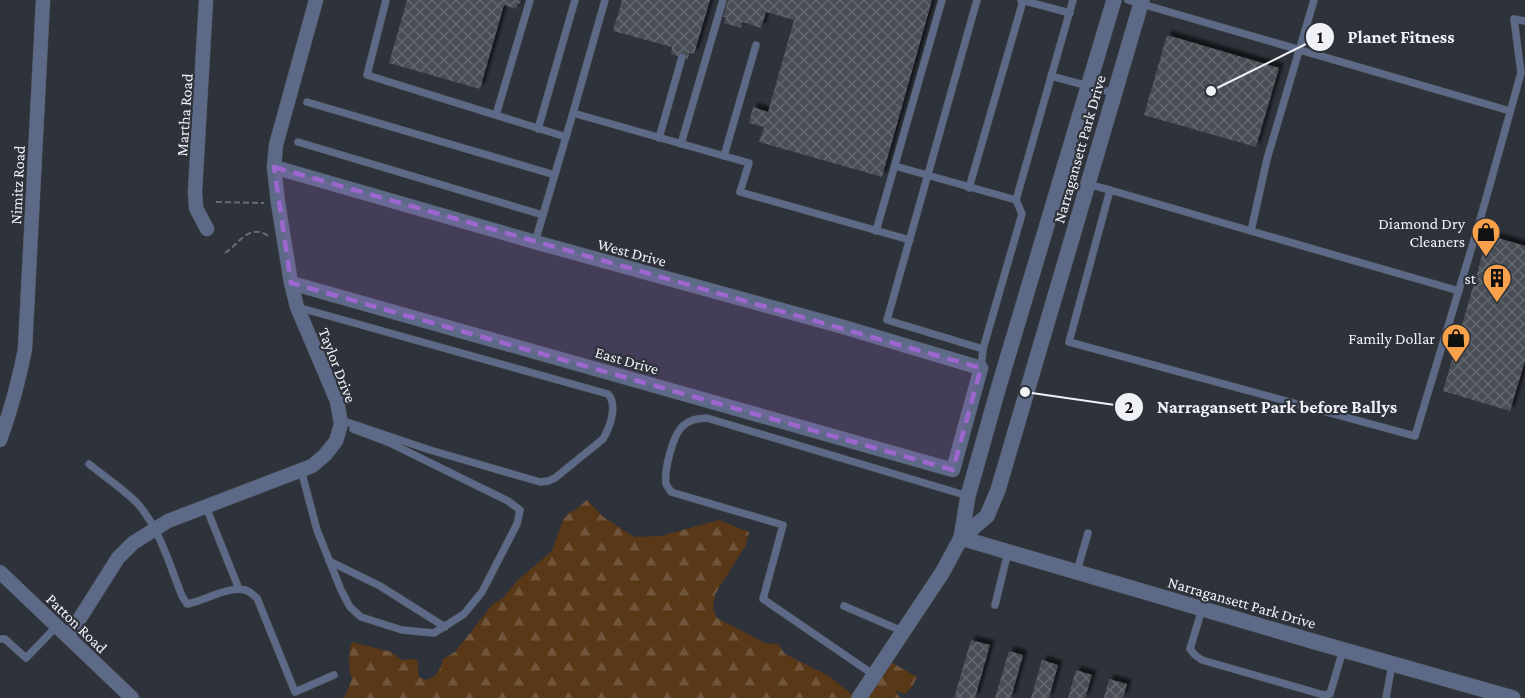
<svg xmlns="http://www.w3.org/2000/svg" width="1525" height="698" font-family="'Crimson Pro',serif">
<defs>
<pattern id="forest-firs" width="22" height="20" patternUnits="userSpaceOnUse" patternTransform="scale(1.5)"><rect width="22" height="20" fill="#593818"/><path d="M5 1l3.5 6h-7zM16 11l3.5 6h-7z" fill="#71553a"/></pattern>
<pattern id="building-cross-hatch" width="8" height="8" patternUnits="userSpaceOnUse" patternTransform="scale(1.5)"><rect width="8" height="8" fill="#494d55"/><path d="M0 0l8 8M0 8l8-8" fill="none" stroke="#64676e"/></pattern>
<filter id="shadow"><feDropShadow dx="4.5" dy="-4.5" stdDeviation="1.5" flood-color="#0009"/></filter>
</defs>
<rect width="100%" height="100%" fill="#2e323a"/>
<!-- forest -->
<path fill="url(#forest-firs)" d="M 587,500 L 602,516 L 634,537 L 661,536 L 719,520 L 749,532 L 746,545 L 715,594 L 713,609 L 717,618 L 765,643 L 778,644 L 785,654 L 829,676 L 855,697 L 887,660 L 917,677 L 913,685 L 905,694 L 895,690 L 900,698 L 343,698 L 346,694 L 352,679 C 348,666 348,655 352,642 L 391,652 L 402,660 L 417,659 L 419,677 L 426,680 C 437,677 440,670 443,659 L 455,652 L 492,605 L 503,598 L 518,580 L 552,551 L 563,520 L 571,511 L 573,512 Z"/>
<!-- building -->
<g fill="url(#building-cross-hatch)" filter="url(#shadow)">
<polygon points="407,0 521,0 520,4 518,3 516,9 504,5 480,89 389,63"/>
<polygon points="622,0 710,0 694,54 689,53 688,59 671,54 672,47 613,31"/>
<polygon points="728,0 932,0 882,177 759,142 764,127 749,123 753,107 768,112 794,20 766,12 761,28 742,22 741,28 724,23 726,17 723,17"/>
<polygon points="1167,35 1279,68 1256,147 1144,115"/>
<polygon points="1488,235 1525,246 1525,361 1510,411 1443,391"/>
<polygon points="971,640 990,645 975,698 954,698"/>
<polygon points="1009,651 1023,655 1011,698 995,698"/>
<polygon points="1042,660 1058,665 1049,698 1031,698"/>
<polygon points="1076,670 1092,675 1085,698 1068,698"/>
<polygon points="1109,679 1127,684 1123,698 1104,698"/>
</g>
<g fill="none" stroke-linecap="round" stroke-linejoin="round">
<!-- service casing -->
<g stroke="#4d5158" stroke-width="8">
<g id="service">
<polyline points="386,0 367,75 566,137"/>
<polyline points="977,0 887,320 983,349"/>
<polyline points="1021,0 1070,13"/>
<polyline points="1128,0 1510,111"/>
<polyline points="1314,0 1267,159 1251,231 1110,190 1069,342 1415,436 1480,220 1521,73 1514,19 1525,21"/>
<polyline points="1051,76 1114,93"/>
<polyline points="307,102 555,175"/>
<polyline points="573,113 605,0"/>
<polyline points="496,115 530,0"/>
<polyline points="538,129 575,0"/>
<polyline points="659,138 682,57"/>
<polyline points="298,142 543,215"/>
<polyline points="681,144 723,0"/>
<polyline points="724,156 756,45"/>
<polyline points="895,166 1016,200"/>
<polyline points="1087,184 1110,190"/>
<polyline points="969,188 1023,1"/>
<polyline points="876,231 942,0"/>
<polyline points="1251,231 1459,291"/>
<polyline points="535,242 573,113 749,163 740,192 910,240"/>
<path d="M 297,307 L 608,394 C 618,405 610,427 603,439 L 555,478 L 548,481 L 540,482 L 430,450 L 341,420"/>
<polyline points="981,368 983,349 1022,214 1016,200 1073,0"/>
<path d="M 89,464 C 105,477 123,489 137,503 C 159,527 170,566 182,596 L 187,604 C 204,601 228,586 245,590 C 250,591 253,595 257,598 L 295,692 L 334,675"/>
<polyline points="301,470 317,530 341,590 350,607 361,617 402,630 434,633 464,614 482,592 517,524 520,510 508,501 390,443 353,429"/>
<polyline points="206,507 239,589"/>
<polyline points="329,561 380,586 445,627"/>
<polyline points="1077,571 1088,533"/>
<polyline points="995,605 1008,552"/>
<polyline points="844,606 902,631"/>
<polyline points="1202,609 1190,649 1195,655 1202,660 1324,695 1330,694 1343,650"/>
<polyline points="0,639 5,639 26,658 57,626"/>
<path d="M 874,675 L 763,599 L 783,525 L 671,492 C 670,490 667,486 666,484 C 664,470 673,433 684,425 C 691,419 698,419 707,418 L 968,496"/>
<polyline points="1386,698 1392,664"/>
</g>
</g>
<!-- minor casing -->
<g stroke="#4d5158" stroke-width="15">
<g id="minor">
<polyline points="206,0 195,192 196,208 207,229"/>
<polyline points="274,167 535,242 840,326 981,368 953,470 291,283"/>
<path d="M 0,440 C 11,410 19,380 25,349 L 43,0"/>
<polyline points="0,572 132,698"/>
<polyline points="68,637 118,558 133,543 168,521 312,466 325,455 336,441 341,424 337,401 297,307 291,283 278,203 274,167 276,145 316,0"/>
</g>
</g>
<!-- tertiary casing -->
<g stroke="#4d5158" stroke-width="16">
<g id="tertiary">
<polyline points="961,538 1312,641 1513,698"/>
<polyline points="961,538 987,516 998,490 1142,0"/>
<polyline points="859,698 942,573 961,538 968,496 999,386 1114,0"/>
</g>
</g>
<!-- path -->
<g stroke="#696c73" stroke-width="2" stroke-dasharray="6 3" stroke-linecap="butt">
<polyline points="216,202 264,203"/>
<path d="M 225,253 C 240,243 249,222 270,237"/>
</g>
<!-- service -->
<use href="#service" stroke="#5d6a87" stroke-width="7"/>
<!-- minor -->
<use href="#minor" stroke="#5d6a87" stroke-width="14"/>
<!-- tertiary -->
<use href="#tertiary" stroke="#5d6a87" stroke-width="15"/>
</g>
<!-- marked area -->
<path fill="#9e67d0" fill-opacity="0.2" stroke="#9e67d0" stroke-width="4.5" stroke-dasharray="12 8" stroke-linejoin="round" d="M 274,167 L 981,368 L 953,470 L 291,283 Z"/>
<!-- icons -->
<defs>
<g id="shop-pin" transform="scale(1.5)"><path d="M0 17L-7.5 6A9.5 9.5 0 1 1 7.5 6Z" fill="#f8a14a" stroke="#2e323a"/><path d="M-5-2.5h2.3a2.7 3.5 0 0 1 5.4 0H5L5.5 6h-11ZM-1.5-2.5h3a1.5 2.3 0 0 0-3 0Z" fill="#111"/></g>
<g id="building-pin" transform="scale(1.5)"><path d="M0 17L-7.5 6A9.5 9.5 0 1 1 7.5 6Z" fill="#f8a14a" stroke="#2e323a"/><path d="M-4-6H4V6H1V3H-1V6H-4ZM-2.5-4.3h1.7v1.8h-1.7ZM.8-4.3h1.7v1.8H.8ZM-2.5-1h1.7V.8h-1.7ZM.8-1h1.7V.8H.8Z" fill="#111"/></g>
</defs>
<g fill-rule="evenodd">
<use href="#shop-pin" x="1486" y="232"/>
<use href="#building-pin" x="1497" y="278"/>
<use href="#shop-pin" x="1456" y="338"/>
</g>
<g text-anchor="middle" stroke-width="4.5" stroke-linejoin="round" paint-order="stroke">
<!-- street labels -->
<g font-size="16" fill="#eff1f6" stroke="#2e323a">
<text transform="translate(184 115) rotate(-86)" y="6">Martha Road</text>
<text transform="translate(1079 149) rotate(-74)" y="6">Narragansett Park Drive</text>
<text transform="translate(17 185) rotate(-87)" y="6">Nimitz Road</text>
<text transform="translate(632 252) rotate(15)" y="6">West Drive</text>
<text transform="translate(627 360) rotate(16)" y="6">East Drive</text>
<text transform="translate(338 365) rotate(69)" y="6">Taylor Drive</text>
<text transform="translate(1242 602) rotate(16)" y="6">Narragansett Park Drive</text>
<text transform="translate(77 623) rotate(44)" y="6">Patton Road</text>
</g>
<!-- poi labels -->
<g font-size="16" fill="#eff1f6" stroke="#2e323a" text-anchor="end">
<text x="1465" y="229">Diamond Dry<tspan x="1465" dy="18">Cleaners</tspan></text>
<text x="1476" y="284">st</text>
<text x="1435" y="344">Family Dollar</text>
</g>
</g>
<!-- callouts -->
<path fill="none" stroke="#eff1f6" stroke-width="2" d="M1211 91L1320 37M1025 392L1129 407"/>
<g fill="#eff1f6" stroke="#2e323a" stroke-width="2">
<circle cx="1211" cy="91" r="6"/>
<circle cx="1025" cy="392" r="6"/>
<circle cx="1320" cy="37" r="15"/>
<circle cx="1129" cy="407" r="15"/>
</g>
<g font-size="18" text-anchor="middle" font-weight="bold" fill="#111">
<text x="1320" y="43">1</text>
<text x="1129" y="413">2</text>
</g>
<g font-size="18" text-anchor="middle" font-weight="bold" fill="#eff1f6" stroke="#2e323a" stroke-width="4.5" stroke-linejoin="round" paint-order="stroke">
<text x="1401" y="43">Planet Fitness</text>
<text x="1277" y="413">Narragansett Park before Ballys</text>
</g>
</svg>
